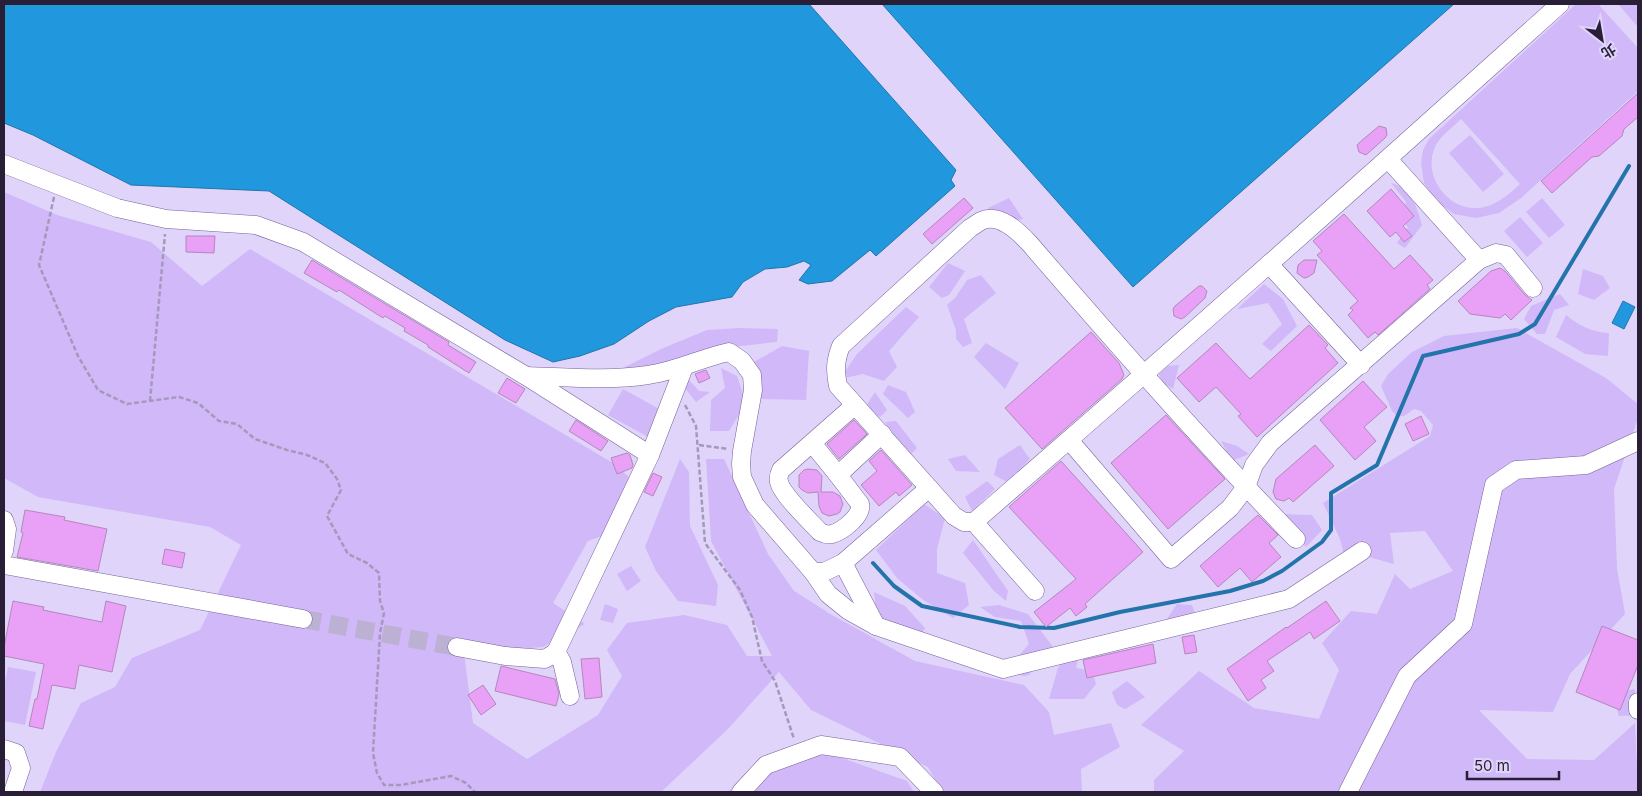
<svg xmlns="http://www.w3.org/2000/svg" width="1642" height="796" font-family="Inter,'Noto Sans TC',sans-serif">
<rect width="100%" height="100%" fill="#e1d4fa"/>
<!-- green -->
<g fill="#d0b8f9" fill-rule="evenodd">
<path d="M 1576,4 L 1598,4 L 1638,48 L 1638,91 L 1521,198 L 1499,213 L 1476,218 L 1454,214 L 1436,201 L 1424,183 L 1421,163 L 1423,150 L 1429,139 ZM 1461,119 L 1520,184 C 1508,195 1495,207 1477,208 C 1447,210 1422,175 1435,147 C 1440,136 1452,128 1461,119 Z"/>
<polygon points="1618,4 1638,4 1638,27"/>
<polygon points="1470,135 1504,174 1483,192 1449,153"/>
<path d="M 1391,183 C 1411,188 1417,207 1422,225 L 1405,248 L 1397,243 L 1408,227 L 1398,217 L 1406,202 Z"/>
<polygon points="4,192 57,215 151,242 202,286 250,249 613,463 630,478 602,536 588,541 553,603 585,624 543,647 464,653 473,723 527,759 598,715 622,676 607,650 627,623 684,615 727,625 747,656 772,656 711,541 706,459 724,459 768,554 794,591 832,615 915,661 1024,685 1049,712 1054,735 1111,723 1120,747 1081,769 1082,792 942,792 928,767 811,710 779,672 728,729 661,792 40,792 56,752 81,703 115,687 132,658 200,630 241,545 210,527 38,497 4,478"/>
<polygon points="1009,198 1023,219 998,224 988,208"/>
<polygon points="1542,198 1565,225 1549,238 1526,212"/>
<polygon points="1520,217 1543,243 1527,257 1504,231"/>
<polygon points="948,263 965,271 949,295 942,298 929,287"/>
<polygon points="1583,269 1603,276 1610,288 1594,300 1578,294"/>
<polygon points="981,275 996,293 964,319 972,343 963,347 956,339 956,330 947,305 955,298 967,280"/>
<polygon points="1264,284 1283,299 1297,326 1271,351 1262,344 1282,324 1268,303 1237,309"/>
<polygon points="1560,294 1569,305 1554,310 1545,334 1537,334 1524,319 1531,306"/>
<polygon points="906,307 919,317 889,351 897,367 884,381 863,374 840,379 857,354"/>
<path d="M 1566,315 C 1580,326 1591,332 1609,333 L 1608,356 L 1585,354 L 1556,337 Z"/>
<polygon points="740,328 778,329 777,342 740,346 689,357 649,370 619,370 661,349 707,330"/>
<polygon points="1517,328 1606,378 1638,404 1638,418 1614,489 1617,568 1625,614 1570,674 1553,712 1479,710 1527,759 1594,760 1635,723 1638,792 1154,792 1154,780 1184,751 1141,725 1199,671 1254,708 1319,719 1339,670 1322,643 1351,611 1377,614 1395,574 1410,589 1453,571 1425,531 1390,533 1394,564 1369,557 1344,555 1340,539 1323,503 1430,436 1433,425 1421,411 1414,409 1404,416 1397,416 1392,411 1381,386 1388,374 1412,352 1444,336"/>
<polygon points="986,343 1019,363 1005,389 974,357"/>
<polygon points="782,346 809,351 806,400 760,399 754,362"/>
<polygon points="1179,365 1173,389 1162,382 1159,374 1168,366"/>
<polygon points="721,368 737,376 746,403 729,431 710,431 711,400 725,388"/>
<polygon points="688,379 699,391 710,392 696,402 684,387"/>
<polygon points="888,385 906,392 915,412 908,418 883,394"/>
<polygon points="623,389 663,411 668,429 661,453 650,435 648,437 608,415"/>
<polygon points="875,392 887,410 880,417 864,409"/>
<polygon points="896,421 917,448 910,455 891,433 885,422"/>
<polygon points="1221,441 1237,446 1249,454 1232,461"/>
<polygon points="1020,445 1030,459 1007,482 994,475 998,459"/>
<polygon points="965,455 980,472 956,471 948,459"/>
<polygon points="680,459 689,472 690,526 718,585 716,606 678,601 656,571 645,547"/>
<polygon points="987,481 995,489 972,511 965,497"/>
<polygon points="924,504 945,518 937,549 937,573 965,583 969,605 953,618 922,599 897,578 876,550"/>
<polygon points="1281,514 1312,515 1322,530 1306,547"/>
<polygon points="973,540 1008,591 1006,601 994,591 963,553"/>
<polygon points="631,566 641,581 627,591 617,574"/>
<polygon points="874,592 905,606 925,628 915,648 885,635 876,611"/>
<polygon points="605,604 618,609 613,623 600,620"/>
<polygon points="1177,604 1192,605 1199,625 1176,632 1167,619"/>
<polygon points="999,605 1028,614 1053,647 1029,675 1024,676 980,668 1016,659 1029,644 1021,621 995,617 980,607"/>
<polygon points="1105,638 1079,654 1076,668 1092,671 1096,684 1084,699 1049,699 1058,668 1078,641"/>
<polygon points="8,667 36,672 25,725 4,721 4,688"/>
<polygon points="1127,681 1145,697 1125,709 1117,705 1112,692"/>
<polygon points="1634,689 1638,698 1638,715 1619,716 1612,695"/>
<polygon points="783,748 828,753 907,781 914,792 727,792"/>
</g>
<!-- water -->
<g fill="#2198dd" stroke="#2374ab">
<polygon points="4,4 809,4 956,170 951,180 955,186 876,256 870,250 832,281 808,284 799,280 811,265 804,261 787,267 765,269 743,282 732,297 676,307 649,321 614,344 580,356 553,362 505,340 269,191 131,185 33,135 4,123"/>
<polygon points="882,4 1454,4 1133,287"/>
<polygon points="1623,301 1635,307 1624,329 1612,323"/>
</g>
<g fill="none" stroke-linecap="round" stroke-linejoin="round">
<!-- stream -->
<polyline stroke="#2374ab" stroke-width="4" points="873,563 894,586 922,606 1020,627 1054,628 1120,612 1230,591 1263,581 1282,571 1322,542 1331,530 1331,493 1377,465 1423,356 1519,334 1535,324 1629,166"/>
</g>
<!-- building -->
<g fill="#e9a0f7" stroke="#b388bb">
<polygon points="1638,93 1638,117 1624,129 1622,136 1599,156 1592,157 1552,193 1541,181"/>
<polygon points="1379,126 1386,128 1387,135 1385,138 1366,155 1359,152 1357,145 1360,142"/>
<polygon points="1391,189 1414,216 1403,226 1412,236 1404,242 1396,232 1390,237 1367,211"/>
<polygon points="964,198 973,208 932,244 923,234"/>
<polygon points="1344,214 1394,269 1410,255 1433,280 1427,285 1430,289 1378,335 1375,332 1368,338 1348,315 1353,310 1350,308 1358,301 1317,255 1322,251 1313,241"/>
<polygon points="186,236 215,236 214,253 186,252"/>
<polygon points="312,260 449,342 448,345 476,362 469,373 428,347 428,345 404,331 405,328 385,316 383,318 339,290 337,292 304,273"/>
<polygon points="1304,260 1317,260 1314,273 1308,277 1304,278 1297,273 1298,265"/>
<polygon points="1500,268 1505,271 1525,295 1532,300 1511,320 1505,314 1500,318 1470,314 1458,301 1491,271"/>
<polygon points="1199,286 1202,286 1207,291 1205,298 1185,317 1181,319 1174,316 1173,309 1175,306"/>
<polygon points="1309,325 1328,345 1325,348 1338,363 1257,437 1238,416 1241,414 1216,387 1199,402 1177,378 1216,343 1250,379"/>
<polygon points="1091,332 1119,363 1124,375 1122,379 1042,449 1005,408"/>
<polygon points="706,370 710,378 699,383 695,374"/>
<polygon points="507,378 525,389 516,403 498,393"/>
<polygon points="1363,381 1387,407 1364,427 1376,441 1355,460 1320,420"/>
<polygon points="1166,415 1225,479 1168,529 1111,463"/>
<polygon points="1421,416 1429,434 1413,441 1405,424"/>
<polygon points="576,420 608,441 601,451 569,431"/>
<polygon points="854,420 867,434 839,459 827,444"/>
<polygon points="1315,445 1334,466 1293,502 1289,498 1284,501 1276,499 1273,492 1276,479"/>
<polygon points="881,450 912,485 899,496 896,492 879,506 861,485 877,471 869,461"/>
<polygon points="627,453 630,455 633,465 632,468 617,474 611,458"/>
<polygon points="1061,461 1143,552 1085,604 1087,607 1076,616 1070,608 1046,627 1034,612 1076,579 1009,507"/>
<polygon points="808,469 817,470 822,476 821,492 833,492 840,496 843,504 840,512 837,514 829,516 822,513 819,506 818,492 808,493 802,490 799,487 799,475 804,470"/>
<polygon points="653,473 662,477 653,496 644,492"/>
<polygon points="25,510 65,517 64,520 107,529 98,571 17,557 23,533 21,532"/>
<polygon points="1258,515 1278,535 1269,543 1281,557 1252,582 1240,568 1218,587 1200,566"/>
<polygon points="165,549 185,553 182,568 162,564"/>
<polygon points="13,601 44,607 43,610 102,622 106,601 126,606 112,672 79,665 75,689 52,685 43,729 29,726 35,699 37,699 44,664 4,656 4,647"/>
<polygon points="1326,601 1340,621 1314,639 1310,632 1267,661 1274,671 1261,680 1266,688 1248,701 1227,669 1286,627 1287,628"/>
<polygon points="1602,626 1638,640 1638,665 1620,710 1576,692"/>
<polygon points="1194,635 1197,652 1185,654 1182,637"/>
<polygon points="1153,644 1156,663 1087,678 1083,660"/>
<polygon points="599,658 602,697 585,699 581,659"/>
<polygon points="501,666 555,679 559,694 556,706 495,691"/>
<polygon points="483,685 496,704 481,715 468,695"/>
</g>
<g fill="none" stroke-linecap="round" stroke-linejoin="round">
<!-- minor-tunnel -->
<polyline stroke="#bcb0d3" stroke-width="18" stroke-dasharray="18 9" stroke-linecap="butt" points="303,619 457,647"/>
<!-- minor casing -->
<g stroke="#766198" stroke-width="19">
<g id="minor">
<polyline points="1388,159 1479,260"/>
<polyline points="4,164 117,208 166,219 256,225 303,242 526,376 650,455 684,367"/>
<polyline points="1269,264 1361,365"/>
<path d="M 526,376 C 566,377 608,381 648,375 C 677,371 701,358 729,352 L 742,361 L 752,375 L 753,390 L 742,451 L 741,464 L 742,477 L 755,505 L 813,572 L 824,572 L 843,563 L 876,626 L 1003,669 L 1289,599 L 1362,551"/>
<path d="M 855,405 L 781,470 C 779,474 778,478 779,482 C 782,495 810,521 820,532 C 824,534 828,535 832,534 C 843,531 863,515 860,504 L 838,475 L 882,434"/>
<polyline points="1069,440 1171,559 1230,508 1246,487 1254,465 1270,443 1479,260 1496,253 1506,255 1533,288"/>
<polyline points="812,443 838,475"/>
<polyline points="4,520 7,529 4,551"/>
<polyline points="974,522 1035,591"/>
<path d="M 1296,539 C 1204,444 1116,344 1030,244 C 1019,232 999,212 981,221 C 977,223 974,226 970,228 L 841,346 C 835,361 835,370 838,386 L 954,516 L 964,522 L 974,522 C 1171,352 1366,179 1560,4"/>
<polyline points="843,563 929,488"/>
<polyline points="4,565 303,619"/>
<polyline points="813,572 828,594 849,611 876,626"/>
<polyline points="457,647 505,656 545,659 556,652 650,455"/>
<polyline points="556,652 562,662 570,696"/>
<polyline points="1638,702 1638,710"/>
<polyline points="4,749 16,753 21,768 13,792"/>
<polyline points="741,792 766,765 821,745 900,757 934,792"/>
<polyline points="1348,792 1407,676 1463,624 1494,485 1516,470 1586,465 1638,441"/>
</g>
</g>
<!-- path -->
<g stroke="#a599ba" stroke-width="2.5" stroke-dasharray="5 2.5" stroke-linecap="butt">
<polyline points="54,197 39,265 78,356 98,390 127,404 179,397 198,403 219,421 237,424 255,439 287,450 307,455 325,463 337,479 341,490 327,516 348,554 367,563 379,573 380,601 384,613 380,633 373,753 377,773 384,785 401,785 451,776 466,783 475,792"/>
<polyline points="150,401 165,234"/>
<polyline points="685,405 696,426 705,543 740,590 752,617 762,661 775,681 794,739"/>
<polyline points="699,445 728,449"/>
</g>
<!-- minor -->
<use href="#minor" stroke="#fff" stroke-width="18"/>
</g>
<!-- border -->
<rect width="1642" height="796" fill="none" stroke="#281f36" stroke-width="10"/>
<!-- north arrow -->
<g transform="translate(1602 40) rotate(149)" stroke="#e1d4fa" stroke-width="4" paint-order="stroke">
<path d="M0-4L9 19L0 12L-9 19Z" fill="#281f36"/>
<text y="-8" font-size="14" font-weight="bold" text-anchor="middle" fill="#281f36">北</text>
</g>
<!-- scale -->
<path d="M1467 771v8h92v-8" fill="none" stroke="#281f36" stroke-width="2.5"/>
<text x="1474" y="771" font-size="15" fill="#281f36" stroke="#e1d4fa" stroke-width="4" paint-order="stroke">50 m</text>
</svg>
